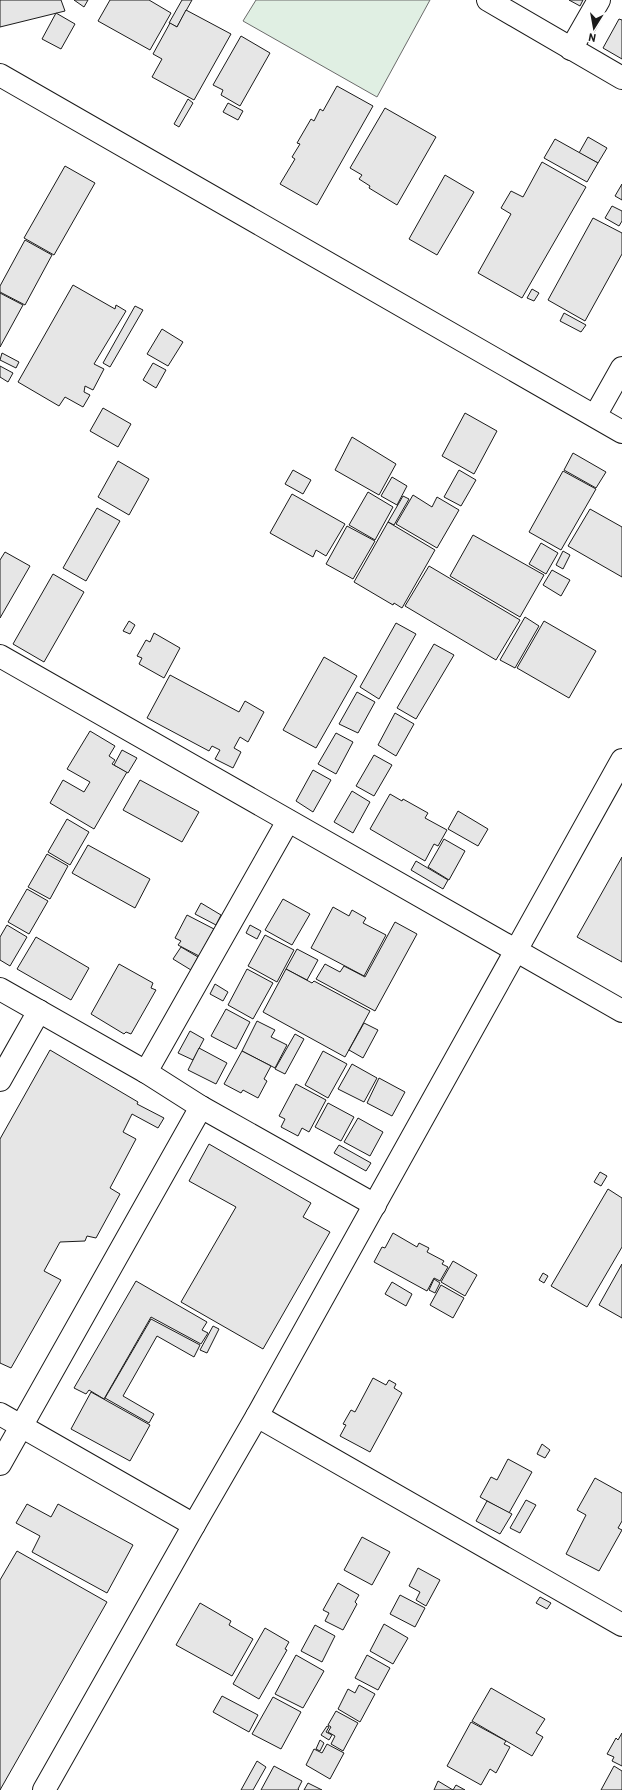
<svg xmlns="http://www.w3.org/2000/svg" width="622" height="1790" font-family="Barlow,sans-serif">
<rect width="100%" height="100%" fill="#fff"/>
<!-- green -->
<polygon fill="#e0efe3" stroke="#6a6a6a" points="256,0 430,0 377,97 243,21"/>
<!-- building -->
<g fill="#e6e6e6" stroke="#1a1a1a">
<polygon points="0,0 61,0 65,11 0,27"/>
<polygon points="74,0 88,0 84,7"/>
<polygon points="110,0 149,0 171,13 150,50 98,21"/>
<polygon points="182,0 192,0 177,27 169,23"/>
<polygon points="569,0 583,0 580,6"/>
<polygon points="186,10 231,34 194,100 152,77 162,59 153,54 170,23 177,27"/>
<polygon points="56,13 75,24 61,49 42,39"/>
<polygon points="619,19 622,20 622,59 603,48"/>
<polygon points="241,36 270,53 240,106 221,95 223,90 213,85"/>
<polygon points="337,86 373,106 317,205 280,184 295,159 292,157 300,144 297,143 311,119 314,121 320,109 323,111"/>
<polygon points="188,99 193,103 179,127 174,124"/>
<polygon points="228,103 243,111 238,120 223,112"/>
<polygon points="385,108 436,137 397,205 369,188 370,186 359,179 362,175 350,168"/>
<polygon points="588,137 607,148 598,163 579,153"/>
<polygon points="555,139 598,163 587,182 544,158"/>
<polygon points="542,162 586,187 522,298 478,273 511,214 501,208 511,191 523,197"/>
<polygon points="65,166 95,183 54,255 24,238"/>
<polygon points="445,175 474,192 437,255 409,239"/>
<polygon points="622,184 622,200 615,196"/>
<polygon points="612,206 622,211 622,221 619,226 605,218"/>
<polygon points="593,218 622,233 622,254 585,321 548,300"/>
<polygon points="25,240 52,255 25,305 0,292 0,286"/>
<polygon points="73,285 115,309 116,305 126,311 94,364 104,369 93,390 85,386 84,392 90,395 83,407 65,397 59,406 18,382"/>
<polygon points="532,289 539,293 534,301 527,298"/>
<polygon points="0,293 23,305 0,347"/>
<polygon points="135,306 143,310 110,367 103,363"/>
<polygon points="564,313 586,325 581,332 560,321"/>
<polygon points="162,329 183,342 168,366 147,354"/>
<polygon points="2,353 19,362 16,368 0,360"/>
<polygon points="153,363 166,370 156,388 143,380"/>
<polygon points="0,366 13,373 8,382 0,377"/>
<polygon points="103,408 131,424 118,447 90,431"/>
<polygon points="465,413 497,431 474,474 442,456"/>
<polygon points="352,437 396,464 379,495 335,470"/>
<polygon points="573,453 606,472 596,488 564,470"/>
<polygon points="118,461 149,479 129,515 98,497"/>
<polygon points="293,470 311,480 303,494 285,484"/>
<polygon points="459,470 476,480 461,506 444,497"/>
<polygon points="563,471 596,489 561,550 529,532"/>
<polygon points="392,477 407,486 397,505 381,496"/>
<polygon points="368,492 393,507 375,540 349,525"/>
<polygon points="292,494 345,524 326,556 316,550 313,557 270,533"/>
<polygon points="413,495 432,507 437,497 459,510 437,548 396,524"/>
<polygon points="403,496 409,499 394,525 388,522"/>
<polygon points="97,508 120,521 86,581 63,568"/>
<polygon points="590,509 622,527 622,577 568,546"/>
<polygon points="388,522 435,550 402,608 394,603 393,605 354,582"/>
<polygon points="347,526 375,541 353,579 326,564"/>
<polygon points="473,535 544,575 520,617 450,576"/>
<polygon points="541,543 558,553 546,574 529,564"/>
<polygon points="563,551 570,555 563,569 556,565"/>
<polygon points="5,552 30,566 0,618 0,560"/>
<polygon points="429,566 520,620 496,660 405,606"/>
<polygon points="552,570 570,580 561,596 543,585"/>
<polygon points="53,574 84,592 44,662 13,644"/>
<polygon points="525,617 539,626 515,668 500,660"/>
<polygon points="129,621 135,625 130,634 123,631"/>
<polygon points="544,621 596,651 569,698 517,668"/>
<polygon points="396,623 416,634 379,699 360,687"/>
<polygon points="154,633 180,648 164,678 139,664 142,658 137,656 146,640 150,642"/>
<polygon points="434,644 454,655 416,719 397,708"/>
<polygon points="324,657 357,676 316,748 283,730"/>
<polygon points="170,675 239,712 245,701 264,712 248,742 240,737 234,748 241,752 233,768 215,759 220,750 212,746 209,751 147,718"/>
<polygon points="357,692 375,702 358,733 339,724"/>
<polygon points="395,713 414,724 396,756 378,745"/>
<polygon points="90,731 115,746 109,756 115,760 112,764 127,772 94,829 50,803 63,780 84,792 90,782 67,769"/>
<polygon points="336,733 353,742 336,774 318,764"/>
<polygon points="122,750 137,758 128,773 114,765"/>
<polygon points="374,755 392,765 374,796 356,786"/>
<polygon points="313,770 331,780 313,812 296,801"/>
<polygon points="140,780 199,812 182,842 123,810"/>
<polygon points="352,791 370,802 353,833 334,822"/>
<polygon points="390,794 402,801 403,799 428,813 425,818 447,830 438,846 434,844 425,861 370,829"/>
<polygon points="458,811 488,829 478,846 448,829"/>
<polygon points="67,819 89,832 70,865 48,852"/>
<polygon points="444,839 465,851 449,880 428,867"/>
<polygon points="88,845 150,879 135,908 72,873"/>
<polygon points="47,854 68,866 50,899 28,887"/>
<polygon points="622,857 622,962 577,937"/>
<polygon points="416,861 448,880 443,889 411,870"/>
<polygon points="27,889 48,901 29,934 8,922"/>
<polygon points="283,899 310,914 292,945 265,930"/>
<polygon points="201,903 221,915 216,925 195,914"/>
<polygon points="333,907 349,916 352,910 366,918 363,923 386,935 364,976 311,948"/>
<polygon points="187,915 214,929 199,956 178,945 181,941 175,938"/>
<polygon points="395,922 417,934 375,1011 316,979 325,964 340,972 344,966 365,977"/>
<polygon points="7,925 27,937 10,966 0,960 0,937"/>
<polygon points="250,925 261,931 257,939 246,933"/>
<polygon points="265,935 294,950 277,982 248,966"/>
<polygon points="36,937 89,968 71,1000 17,969"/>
<polygon points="181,947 198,957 191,970 173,959"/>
<polygon points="297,949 318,960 307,980 286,969"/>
<polygon points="119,964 153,983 151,988 156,990 131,1034 126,1032 124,1034 91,1014"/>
<polygon points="247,969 273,983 253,1019 228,1005"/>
<polygon points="286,969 312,983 314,981 370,1011 345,1057 263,1012"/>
<polygon points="215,984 228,992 223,1001 210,994"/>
<polygon points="226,1009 250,1022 236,1049 211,1036"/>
<polygon points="257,1021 275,1030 271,1037 287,1045 275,1068 242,1051"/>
<polygon points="364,1023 378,1030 363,1058 349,1050"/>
<polygon points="190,1031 204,1039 193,1060 178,1053"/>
<polygon points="295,1034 304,1039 285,1074 275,1069"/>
<polygon points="199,1048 227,1063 216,1084 188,1070"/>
<polygon points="50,1050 138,1102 137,1104 164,1118 158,1128 132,1114 123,1132 136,1139 110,1188 120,1194 96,1238 87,1236 85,1241 60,1242 44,1271 61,1280 11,1368 0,1363 0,1139"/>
<polygon points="242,1051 271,1066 264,1079 267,1081 258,1098 243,1090 241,1093 224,1084"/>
<polygon points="323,1051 347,1064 328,1098 305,1085"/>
<polygon points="352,1064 377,1078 364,1102 338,1089"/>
<polygon points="379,1078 405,1092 392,1116 367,1103"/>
<polygon points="296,1084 326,1100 309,1132 302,1128 298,1136 281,1127 285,1119 279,1116"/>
<polygon points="328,1103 354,1117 341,1141 315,1127"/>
<polygon points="358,1118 383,1132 370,1156 344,1142"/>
<polygon points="209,1144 311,1203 303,1217 330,1232 263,1349 181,1302 236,1207 189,1181"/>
<polygon points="339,1145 371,1163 366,1171 334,1153"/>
<polygon points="600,1172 607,1176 601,1186 594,1182"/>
<polygon points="608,1189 622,1198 622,1247 587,1307 551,1286"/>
<polygon points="393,1233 417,1247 419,1243 429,1248 427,1252 444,1261 442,1264 448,1267 440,1281 434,1278 427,1291 374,1262 382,1247 385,1248"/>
<polygon points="453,1261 477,1275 465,1296 441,1282"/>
<polygon points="622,1264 622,1318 599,1305"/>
<polygon points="543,1273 548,1276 544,1283 539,1280"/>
<polygon points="434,1279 440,1283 435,1293 429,1290"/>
<polygon points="136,1281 207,1322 202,1330 208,1333 201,1344 151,1317 104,1399 89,1390 86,1394 74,1388"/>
<polygon points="392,1282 412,1294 406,1306 385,1294"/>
<polygon points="441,1285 464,1298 453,1318 430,1305"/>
<polygon points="151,1319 200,1345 194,1357 157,1336 123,1396 154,1414 149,1423 105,1398"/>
<polygon points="213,1326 219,1329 207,1353 200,1350"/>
<polygon points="373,1378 386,1385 389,1380 396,1384 394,1388 402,1393 370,1452 340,1436 346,1425 343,1424 351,1410 355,1412"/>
<polygon points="91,1392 150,1425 130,1461 71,1429"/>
<polygon points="542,1444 550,1450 545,1458 537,1454"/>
<polygon points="508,1459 532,1472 509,1513 480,1497 491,1477 497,1480"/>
<polygon points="595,1478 622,1493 622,1521 618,1528 622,1530 599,1571 566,1554 586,1515 577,1510"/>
<polygon points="526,1500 536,1505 520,1533 510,1528"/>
<polygon points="487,1501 512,1514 500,1534 476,1521"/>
<polygon points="27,1504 51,1517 58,1504 133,1545 107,1593 32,1552 40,1536 16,1523"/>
<polygon points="362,1537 390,1552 372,1585 344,1570"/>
<polygon points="17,1551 107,1602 0,1790 0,1580"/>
<polygon points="418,1568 440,1580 426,1606 416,1600 420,1592 409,1586"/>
<polygon points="338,1583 359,1595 355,1602 357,1604 343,1630 325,1621 329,1613 323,1610"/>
<polygon points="400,1595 425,1608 415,1627 390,1614"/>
<polygon points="540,1597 551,1603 547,1609 536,1603"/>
<polygon points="200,1603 231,1621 229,1625 253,1639 232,1676 176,1645"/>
<polygon points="384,1624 408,1638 393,1664 370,1651"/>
<polygon points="315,1625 335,1636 322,1662 301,1651"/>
<polygon points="265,1628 289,1642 285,1649 287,1650 259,1699 233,1684"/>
<polygon points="296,1655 324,1671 303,1708 275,1694"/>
<polygon points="367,1655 390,1668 378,1690 355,1678"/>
<polygon points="359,1685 375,1694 360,1722 338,1709 348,1689 355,1693"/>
<polygon points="491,1688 545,1719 536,1733 543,1737 532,1756 472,1721"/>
<polygon points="222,1696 258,1715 249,1732 213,1712"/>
<polygon points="273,1697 301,1712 281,1749 252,1734"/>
<polygon points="336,1711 358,1723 343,1751 331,1744 335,1736 328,1732 331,1727 328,1725"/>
<polygon points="471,1722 506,1741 504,1744 510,1747 496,1773 490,1769 481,1785 447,1766"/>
<polygon points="327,1726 329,1727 326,1732 332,1735 329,1740 321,1735"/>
<polygon points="622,1733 622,1766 612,1761 614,1757 607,1754 616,1738 618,1740"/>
<polygon points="320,1740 324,1743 320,1751 316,1749"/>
<polygon points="327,1744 344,1753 330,1779 306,1765 314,1749 322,1753"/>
<polygon points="257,1761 266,1767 253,1790 241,1790"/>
<polygon points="274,1766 302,1781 298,1789 299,1790 261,1790"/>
<polygon points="614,1766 622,1771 622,1790 601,1790"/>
<polygon points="438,1781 453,1790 456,1785 465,1790 434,1790"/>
<polygon points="308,1783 322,1790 304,1790"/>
</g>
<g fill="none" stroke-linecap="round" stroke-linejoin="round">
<!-- minor casing -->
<g stroke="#1a1a1a" stroke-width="24">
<g id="minor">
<polyline points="488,0 622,78"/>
<polyline points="571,49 599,0"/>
<polyline points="146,1072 288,821"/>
<polyline points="0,1080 39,1011"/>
<polyline points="257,1416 622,1625"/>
<polyline points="0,1464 201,1107"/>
</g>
</g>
<!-- tertiary casing -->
<g stroke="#1a1a1a" stroke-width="24">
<g id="tertiary">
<polyline points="0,75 622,432"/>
<polyline points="595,416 622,368"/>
<polyline points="0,656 622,1011"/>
<polyline points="0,989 146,1072 201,1107 375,1205"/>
<polyline points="0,1414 194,1525"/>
<polyline points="44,1790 194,1525 257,1416 622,760"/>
</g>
</g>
<!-- minor -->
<use href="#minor" stroke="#fff" stroke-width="22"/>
<!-- tertiary -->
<use href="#tertiary" stroke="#fff" stroke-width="22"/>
</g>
<!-- north arrow -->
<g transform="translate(594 28) rotate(191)" stroke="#ffffff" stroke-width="3" paint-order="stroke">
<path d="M0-3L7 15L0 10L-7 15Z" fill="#1a1a1a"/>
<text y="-6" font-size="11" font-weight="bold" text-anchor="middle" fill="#1a1a1a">N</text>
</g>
</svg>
